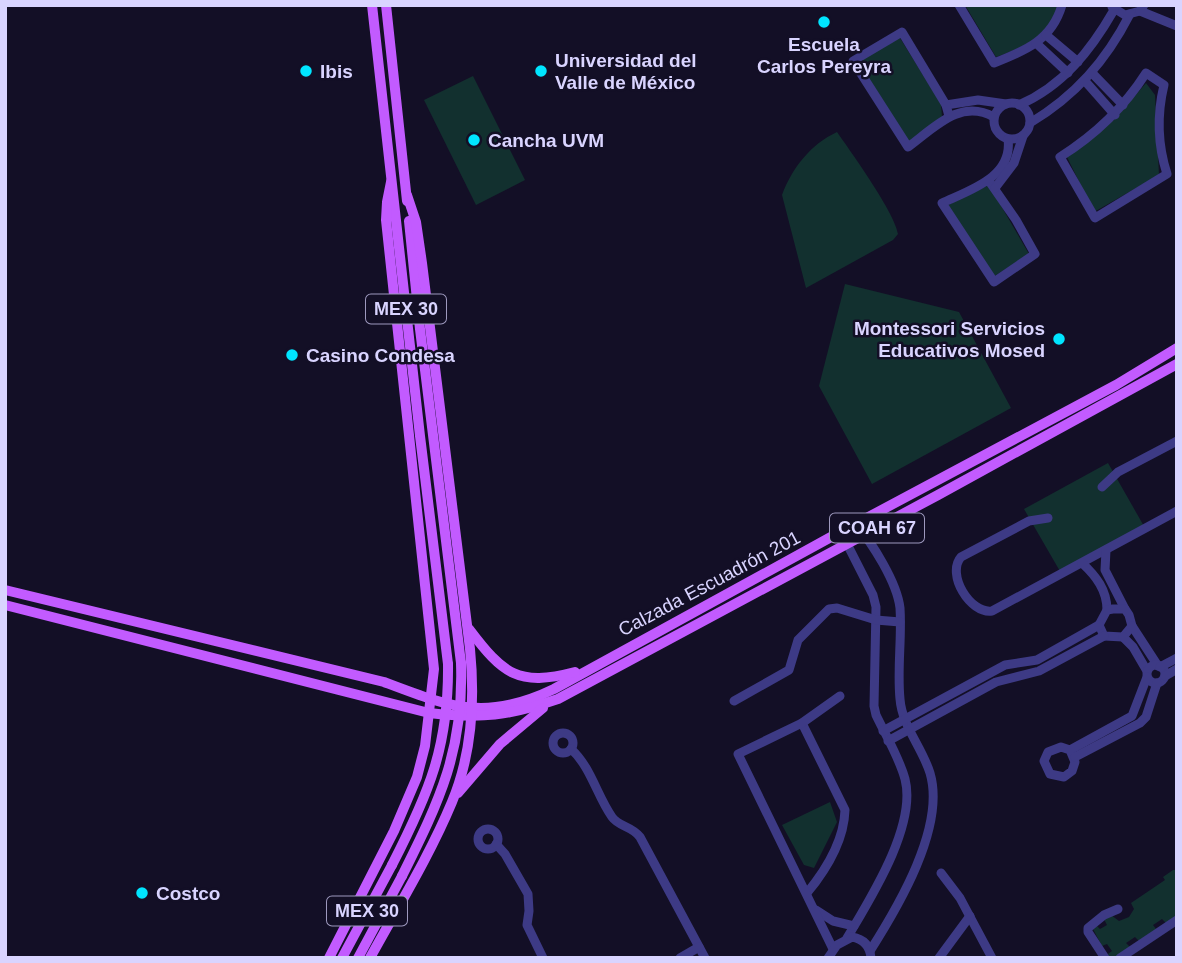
<svg xmlns="http://www.w3.org/2000/svg" width="1182" height="963" font-family="Arial,sans-serif">
<rect width="100%" height="100%" fill="#130f26"/>
<!-- green -->
<g fill="#12302f">
<path d="M 965,5 L 1058,5 C 1050,36 1024,47 996,57 Z"/>
<polygon points="900,38 941,104 942,117 909,142 858,61"/>
<polygon points="473,76 525,180 476,205 424,100"/>
<polygon points="1146,83 1155,95 1159,175 1094,212 1067,157 1115,119"/>
<path d="M 837,132 C 851,152 895,213 898,234 L 893,240 L 806,288 L 782,195 C 792,168 811,144 837,132 Z"/>
<polygon points="989,185 1029,254 993,277 948,205"/>
<polygon points="845,284 959,312 1011,408 872,484 819,386"/>
<polygon points="1108,463 1145,528 1061,573 1024,509"/>
<polygon points="830,802 837,822 814,868 804,865 782,825"/>
<polygon points="1173,870 1177,870 1177,916 1166,923 1162,919 1153,925 1156,929 1139,941 1135,937 1126,943 1130,947 1114,958 1109,958 1108,954 1112,951 1107,944 1102,946 1093,929 1097,926 1100,929 1107,925 1104,919 1111,915 1119,921 1129,917 1134,909 1131,903 1165,880 1163,877"/>
</g>
<g fill="none" stroke-linecap="round" stroke-linejoin="round">
<!-- minor -->
<g stroke="#3d3a85" stroke-width="9">
<path d="M 959,5 L 994,63 C 1025,51 1052,40 1062,5"/>
<polyline points="1112,7 1125,15 1140,11 1144,5"/>
<polyline points="1140,11 1177,26"/>
<polyline points="1046,35 1078,62"/>
<polyline points="1036,43 1068,73"/>
<polyline points="1092,73 1123,105"/>
<path d="M 1146,73 L 1164,85 C 1157,114 1158,146 1167,174 L 1095,218 L 1060,157 C 1095,135 1123,109 1146,73 Z"/>
<polyline points="1085,81 1115,115"/>
<circle cx="1012" cy="121" r="18"/>
<polyline points="946,105 978,100 1006,104"/>
<path d="M 1019,105 C 1063,86 1091,50 1114,10"/>
<path d="M 949,116 L 946,105 L 902,32 L 853,61 L 908,147 C 934,128 960,98 994,117"/>
<path d="M 1030,123 C 1075,96 1106,61 1130,14"/>
<path d="M 989,181 L 1016,220 L 1035,254 L 994,282 L 942,203 C 970,190 1013,177 1008,139"/>
<polyline points="995,188 1014,163 1023,136"/>
<polyline points="1102,487 1118,472 1177,441"/>
<path d="M 1048,518 L 1029,521 L 961,557 C 946,574 970,614 992,611 L 1177,511"/>
<path d="M 856,524 C 872,543 897,582 900,608 C 902,638 897,669 900,699 C 902,726 922,747 930,773 C 946,827 898,907 870,951"/>
<path d="M 841,532 L 873,595 L 876,607 L 874,706 L 876,715 C 886,736 899,757 905,779 C 917,826 870,899 847,938"/>
<polyline points="1106,550 1105,570 1125,609"/>
<path d="M 1082,563 C 1096,576 1107,590 1107,610"/>
<polygon points="1113,609 1125,609 1129,615 1132,626 1123,637 1104,636 1099,625 1107,610"/>
<polyline points="1132,626 1158,666"/>
<polyline points="1123,637 1133,647 1147,671"/>
<circle cx="1156" cy="674" r="9"/>
<polyline points="1160,667 1177,658"/>
<polyline points="1165,676 1177,669"/>
<polyline points="734,701 789,670 798,640 829,609 837,608 876,620 900,622"/>
<path d="M 802,723 L 845,810 C 844,841 826,870 807,893"/>
<polyline points="883,731 1005,665 1037,660 1099,625"/>
<circle cx="563" cy="743" r="10"/>
<polyline points="888,741 996,682 1039,671 1104,636"/>
<path d="M 571,749 C 591,767 597,796 612,817 C 619,827 632,826 640,837 L 705,958"/>
<polyline points="1070,750 1075,762 1072,771 1064,777 1050,774 1044,761 1048,752 1061,747 1070,750 1132,716 1147,677"/>
<polyline points="1075,757 1140,723 1146,717 1157,683"/>
<circle cx="488" cy="839" r="10"/>
<polyline points="496,844 505,854 528,894 529,911 527,925 543,958"/>
<polyline points="941,873 960,898 992,958"/>
<polyline points="816,910 833,921 854,926"/>
<polyline points="833,949 738,754 802,723 840,696"/>
<polyline points="680,958 699,947"/>
<path d="M 828,958 L 837,945 L 852,937 C 864,939 870,946 871,958"/>
<polyline points="939,958 970,916"/>
<polyline points="1105,958 1088,932 1088,928 1104,915 1118,909"/>
<polyline points="1120,958 1177,920"/>
</g>
<!-- major -->
<g stroke="#c25bff" stroke-width="10">
<polyline points="372,5 420,436 448,664"/>
<polyline points="386,5 407,201"/>
<polyline points="409,221 420,329 461,663"/>
<path d="M 5,590 L 384,682 C 450,707 486,722 554,689 L 831,537 L 1116,385 L 1177,348"/>
<path d="M 5,605 L 429,713 C 482,719 508,716 558,699 L 938,495 L 1177,364"/>
<path d="M 469,629 C 503,674 518,687 575,672"/>
<polyline points="458,793 500,744 543,708"/>
<polyline points="329,958 394,831 417,777 425,746 434,669 386,220 387,202 391,182"/>
<polyline points="342,958 392,865"/>
<polyline points="358,958 402,876"/>
<path d="M 370,958 C 398,907 430,855 452,802 C 472,754 475,700 470,649 L 422,263 L 416,222 L 407,195"/>
</g>
<!-- major-bridge -->
<g stroke="#c25bff" stroke-width="10">
<path d="M 392,865 C 429,793 449,746 448,664"/>
<path d="M 402,876 C 440,800 464,750 461,663"/>
</g>
</g>
<!-- markers -->
<g fill="#00e5ff" stroke="#130f26" stroke-width="2.5">
<circle cx="824" cy="22" r="7"/>
<circle cx="306" cy="71" r="7"/>
<circle cx="541" cy="71" r="7"/>
<circle cx="474" cy="140" r="7"/>
<circle cx="1059" cy="339" r="7"/>
<circle cx="292" cy="355" r="7"/>
<circle cx="142" cy="893" r="7"/>
</g>
<g text-anchor="middle" stroke-width="5" stroke-linejoin="round" paint-order="stroke">
<!-- shield labels -->
<g fill="#130f26" stroke="#9e99be" stroke-width="2">
<rect x="366" y="294.5" width="80" height="29" rx="5"/>
<rect x="830" y="513.5" width="94" height="29" rx="5"/>
<rect x="327" y="896.5" width="80" height="29" rx="5"/>
</g>
<g font-size="18" font-weight="bold" fill="#d9d4ff">
<text x="406" y="315">MEX 30</text>
<text x="877" y="534">COAH 67</text>
<text x="367" y="917">MEX 30</text>
</g>
<!-- poi labels -->
<g font-size="19" font-weight="bold" fill="#d9d4ff" stroke="#130f26" text-anchor="start">
<text x="824" y="51" text-anchor="middle">Escuela<tspan x="824" dy="22">Carlos Pereyra</tspan></text>
<text x="555" y="67">Universidad del<tspan x="555" dy="22">Valle de México</tspan></text>
<text x="320" y="78">Ibis</text>
<text x="488" y="147">Cancha UVM</text>
<text x="1045" y="335" text-anchor="end">Montessori Servicios<tspan x="1045" dy="22">Educativos Mosed</tspan></text>
<text x="306" y="362">Casino Condesa</text>
<text x="156" y="900">Costco</text>
</g>
<!-- street labels -->
<g font-size="19" fill="#d9d4ff" stroke="#130f26">
<text transform="translate(709 583) rotate(-28)" y="7">Calzada Escuadrón 201</text>
</g>
</g>
<!-- border -->
<rect width="1182" height="963" fill="none" stroke="#d9d4ff" stroke-width="14"/>
</svg>
